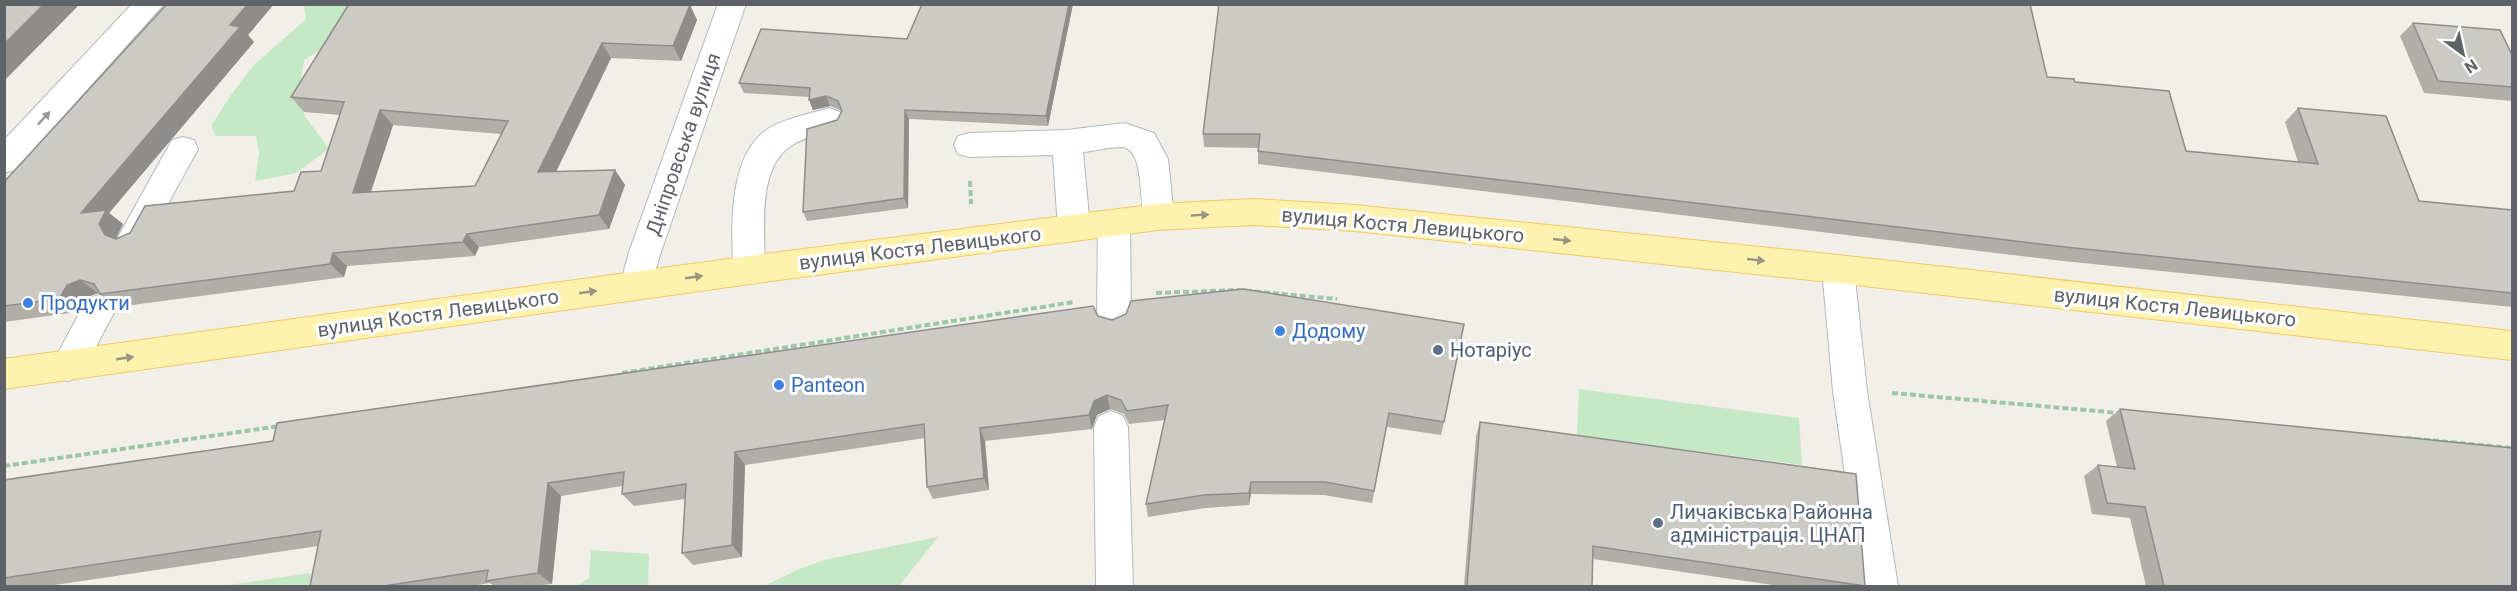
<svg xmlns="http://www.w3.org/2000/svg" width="2517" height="591" font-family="Roboto,sans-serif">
<rect width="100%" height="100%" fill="#f1efe8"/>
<!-- green -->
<g fill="#c5e8c5">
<polygon points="304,5 360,5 348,33 304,60 300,87 304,115 329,149 296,173 255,181 259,153 256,136 216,136 211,126 233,92 254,65 306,19"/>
<polygon points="1579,389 1799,418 1802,465 1577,435"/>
<polygon points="938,537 899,586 764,586 797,570 824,560"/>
<polygon points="591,550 649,554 648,586 576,586 589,578"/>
<polygon points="311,573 310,586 224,586 229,585"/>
</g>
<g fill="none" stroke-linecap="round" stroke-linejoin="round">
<!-- minor casing -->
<g stroke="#b5b8bc" stroke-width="2">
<g id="minor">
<polygon points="132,4 164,4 15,170 4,173 4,140"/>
<polygon points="718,4 746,4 661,252 648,295 636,299 624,295 620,285 629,252"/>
<path d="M 829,108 L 840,112 L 844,120 L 840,128 C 824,134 805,136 791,146 C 756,168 765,234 765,270 L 761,280 L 749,284 L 737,280 L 733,270 C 732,227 727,152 771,127 C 789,117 810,114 829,108 Z"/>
<path d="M 1124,123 L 1154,133 L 1168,159 L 1174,217 L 1169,226 L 1158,230 L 1147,226 C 1137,207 1147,148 1121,147 C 1109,147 1095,151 1083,152 L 1090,228 L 1085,237 L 1074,241 L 1063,237 L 1058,228 L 1053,155 L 969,157 L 958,154 L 954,145 L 958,136 L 969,133 L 1067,130 Z"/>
<polygon points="183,137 194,140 198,149 145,246 134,250 123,246 118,237 123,228 172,140"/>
<polygon points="1114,210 1125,214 1130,223 1131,318 1126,328 1114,332 1102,328 1097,318 1098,223 1103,214"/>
<polygon points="1838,255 1850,259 1854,269 1867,391 1898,586 1861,586 1833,391 1822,269 1826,259"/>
<polygon points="99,295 111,299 116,309 80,377 68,381 56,377 51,366 87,299"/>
<polygon points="1111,411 1123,416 1128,427 1133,586 1096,586 1094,427 1099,416"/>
</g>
</g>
<!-- major casing -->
<g stroke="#f2c960" stroke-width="2">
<polygon id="major" points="1253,199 1355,205 1838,255 2512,331 2512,360 1838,283 1355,231 1253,225 1158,230 764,282 4,389 4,359 764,254 1158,204"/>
</g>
<!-- path -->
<g stroke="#9cc7a9" stroke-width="4" stroke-dasharray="6 3" stroke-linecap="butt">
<polyline points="970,181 971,204"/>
<polyline points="1156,293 1238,290 1337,299"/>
<polyline points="622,373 1074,302"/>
<polyline points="1892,393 2120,413"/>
<polyline points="2406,438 2512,448"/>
<polyline points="4,466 280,426"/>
</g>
<!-- minor -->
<use href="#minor" fill="#fff" fill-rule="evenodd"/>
<!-- major -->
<use href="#major" fill="#fff2af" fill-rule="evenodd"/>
</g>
<!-- wall -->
<g fill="#afaea9" fill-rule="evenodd">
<path d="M 167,4 L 274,4 L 248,35 L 254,42 L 109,213 L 123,224 L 116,239 L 294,191 L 321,171 L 340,115 L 304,112 L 291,97 L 690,5 L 697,20 L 681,61 L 611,58 L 556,172 L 615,170 L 625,185 L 609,229 L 479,247 L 475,256 L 347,266 L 344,277 L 117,307 L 98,293 L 85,298 L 77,312 L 4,322 L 4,182 ZM 393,125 L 501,134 L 475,186 L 371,192 Z"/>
<polygon points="1073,4 1048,126 909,119 908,208 807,221 803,212 837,120 842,111 830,106 813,110 809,97 744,93 739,83 907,39"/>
<polygon points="2413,23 2512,55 2512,101 2424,93 2400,36"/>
<polygon points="2047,77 2075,82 2186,151 2298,162 2285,122 2298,108 2419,201 2512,210 2512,307 2054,260 1258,164 1258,148 1204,147 1203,134"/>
<polygon points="1098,316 1444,422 1441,435 1387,427 1372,503 1323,495 1251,494 1249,505 1205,508 1148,517 1146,504 1165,420 1129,424 1124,414 1110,409 1097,415 1092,429 985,441 989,490 933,499 927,487 925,438 745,465 742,557 693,565 682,553 685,499 634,506 622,494 622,486 561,496 552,584 536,586 494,586 490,583 471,586 310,586 318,546 48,586 4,586 4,480 273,441"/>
<polygon points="2120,409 2512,586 2146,586 2130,518 2092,514 2084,476 2098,465 2117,467 2106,421"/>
<polygon points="1480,422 1865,586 1780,586 1593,559 1592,586 1464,586 1476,436"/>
</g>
<!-- shaded-wall -->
<g fill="#8f8d8a">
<polygon points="44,4 80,4 4,81 4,44"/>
<polygon points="248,4 274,4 248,35 254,42 109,213 123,224 116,238 105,235 81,213 230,25"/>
<polygon points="1069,4 1073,4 1048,126 1046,116"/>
<polygon points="690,5 697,20 681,61 673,46"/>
<polygon points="602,43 611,58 549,186 538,172"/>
<polygon points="826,96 830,106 813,110 809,100"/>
<polygon points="380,110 393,125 366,206 353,193"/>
<polygon points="905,110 909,119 908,208 904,198"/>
<polygon points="615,170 625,185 609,229 599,215"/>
<polygon points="467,234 479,247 475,256 463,242"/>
<polygon points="333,253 347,266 344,277 330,264"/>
<polygon points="80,280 98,293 85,298 77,312 59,299 67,285"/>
<polygon points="1107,395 1110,409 1097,415 1092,429 1089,415 1094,401"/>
<polygon points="980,428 985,441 989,490 984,478"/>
<polygon points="735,452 745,465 742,557 732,545"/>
<polygon points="1251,482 1251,494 1249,505 1249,493"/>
<polygon points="548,483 561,496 552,584 538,573"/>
</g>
<!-- building -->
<g fill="#cccac5" stroke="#8f8d8a" stroke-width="1.5" fill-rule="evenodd">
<polygon points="4,4 44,4 4,44"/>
<path d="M 167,4 L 248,4 L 230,25 L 240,27 L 81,213 L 106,210 L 99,224 L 105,235 L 116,239 L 130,233 L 145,206 L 294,191 L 301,172 L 321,171 L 344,102 L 291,97 L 349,4 L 690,5 L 673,46 L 602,43 L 538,172 L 615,170 L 599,215 L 467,234 L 463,242 L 333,253 L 330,264 L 100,294 L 94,284 L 80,280 L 67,285 L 59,299 L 4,306 L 4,182 ZM 380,110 L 508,121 L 475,186 L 353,193 Z"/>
<polygon points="922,4 1069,4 1046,116 905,110 904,198 803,212 807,129 837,120 842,111 838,101 826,96 809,100 810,88 739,83 761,29 907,39"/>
<polygon points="1219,4 2030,4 2047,77 2074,79 2075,82 2169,91 2186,151 2318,164 2298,108 2386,116 2419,201 2512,210 2512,293 2065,247 1258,151 1260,134 1203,134"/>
<polygon points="2413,23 2500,30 2512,55 2512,87 2438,81"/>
<polygon points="1243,289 1464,324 1444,422 1389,413 1374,491 1325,482 1251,482 1249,493 1204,495 1146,504 1168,405 1127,411 1121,400 1107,395 1094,401 1089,415 980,428 984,478 927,487 924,424 735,452 732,545 682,553 686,484 622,494 624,472 548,483 538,573 486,581 488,570 384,586 310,586 321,531 4,578 4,480 273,441 277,423 1093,306 1098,316 1112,320 1126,314 1131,301"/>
<polygon points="2120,409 2512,448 2512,586 2164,586 2145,507 2107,503 2098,465 2135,469"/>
<polygon points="1480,422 1856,474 1865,586 1593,546 1592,586 1467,586"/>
</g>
<!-- one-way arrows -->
<defs><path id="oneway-solid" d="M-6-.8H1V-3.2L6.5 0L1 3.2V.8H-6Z" transform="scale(1.5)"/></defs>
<use fill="#979a9d" href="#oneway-solid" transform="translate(44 118) rotate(-47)"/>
<g fill="#979581">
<use href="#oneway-solid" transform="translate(1200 215) rotate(-3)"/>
<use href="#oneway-solid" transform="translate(1562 240) rotate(6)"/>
<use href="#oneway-solid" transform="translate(1756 260) rotate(6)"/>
<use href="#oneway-solid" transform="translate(694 277) rotate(-8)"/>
<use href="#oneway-solid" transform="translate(588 292) rotate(-8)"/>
<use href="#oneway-solid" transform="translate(125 358) rotate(-8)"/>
</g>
<!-- markers -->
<g fill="#3f7fe0" stroke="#fff" stroke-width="2">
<circle cx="28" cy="303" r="6"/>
<circle cx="1280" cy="331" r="6"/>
<circle cx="779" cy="385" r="6"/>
</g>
<g fill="#5c6f8a" stroke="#fff" stroke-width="2">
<circle cx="1438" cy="350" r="6"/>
<circle cx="1658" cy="523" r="6"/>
</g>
<g text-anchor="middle" stroke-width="6" stroke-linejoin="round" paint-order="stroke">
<!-- street labels -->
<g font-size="20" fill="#5f6368" stroke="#fff">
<text transform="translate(683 144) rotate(-71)" y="7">Дніпровська вулиця</text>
<text transform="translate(1403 225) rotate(5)" y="7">вулиця Костя Левицького</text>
<text transform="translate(920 248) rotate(-7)" y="7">вулиця Костя Левицького</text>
<text transform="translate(2175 307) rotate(6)" y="7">вулиця Костя Левицького</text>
<text transform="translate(438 313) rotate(-8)" y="7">вулиця Костя Левицького</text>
</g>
<!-- shop labels -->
<g font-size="20" fill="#366cbe" stroke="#fff" text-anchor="start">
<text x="40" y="310">Продукти</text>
<text x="1292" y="338">Додому</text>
<text x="791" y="392">Panteon</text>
</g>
<!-- service labels -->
<g font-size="20" fill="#4e5e75" stroke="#fff" text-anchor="start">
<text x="1450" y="357">Нотаріус</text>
<text x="1670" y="519">Личаківська Районна<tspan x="1670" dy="23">адміністрація. ЦНАП</tspan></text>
</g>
</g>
<!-- border -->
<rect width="2517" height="591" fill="none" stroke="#5f6368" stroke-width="12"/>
<!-- north arrow -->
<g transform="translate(2463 54) rotate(147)" stroke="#ffffff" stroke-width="4.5" paint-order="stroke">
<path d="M0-4.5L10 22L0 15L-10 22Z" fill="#5f6368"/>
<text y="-9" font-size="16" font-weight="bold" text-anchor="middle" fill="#5f6368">N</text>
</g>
</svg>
